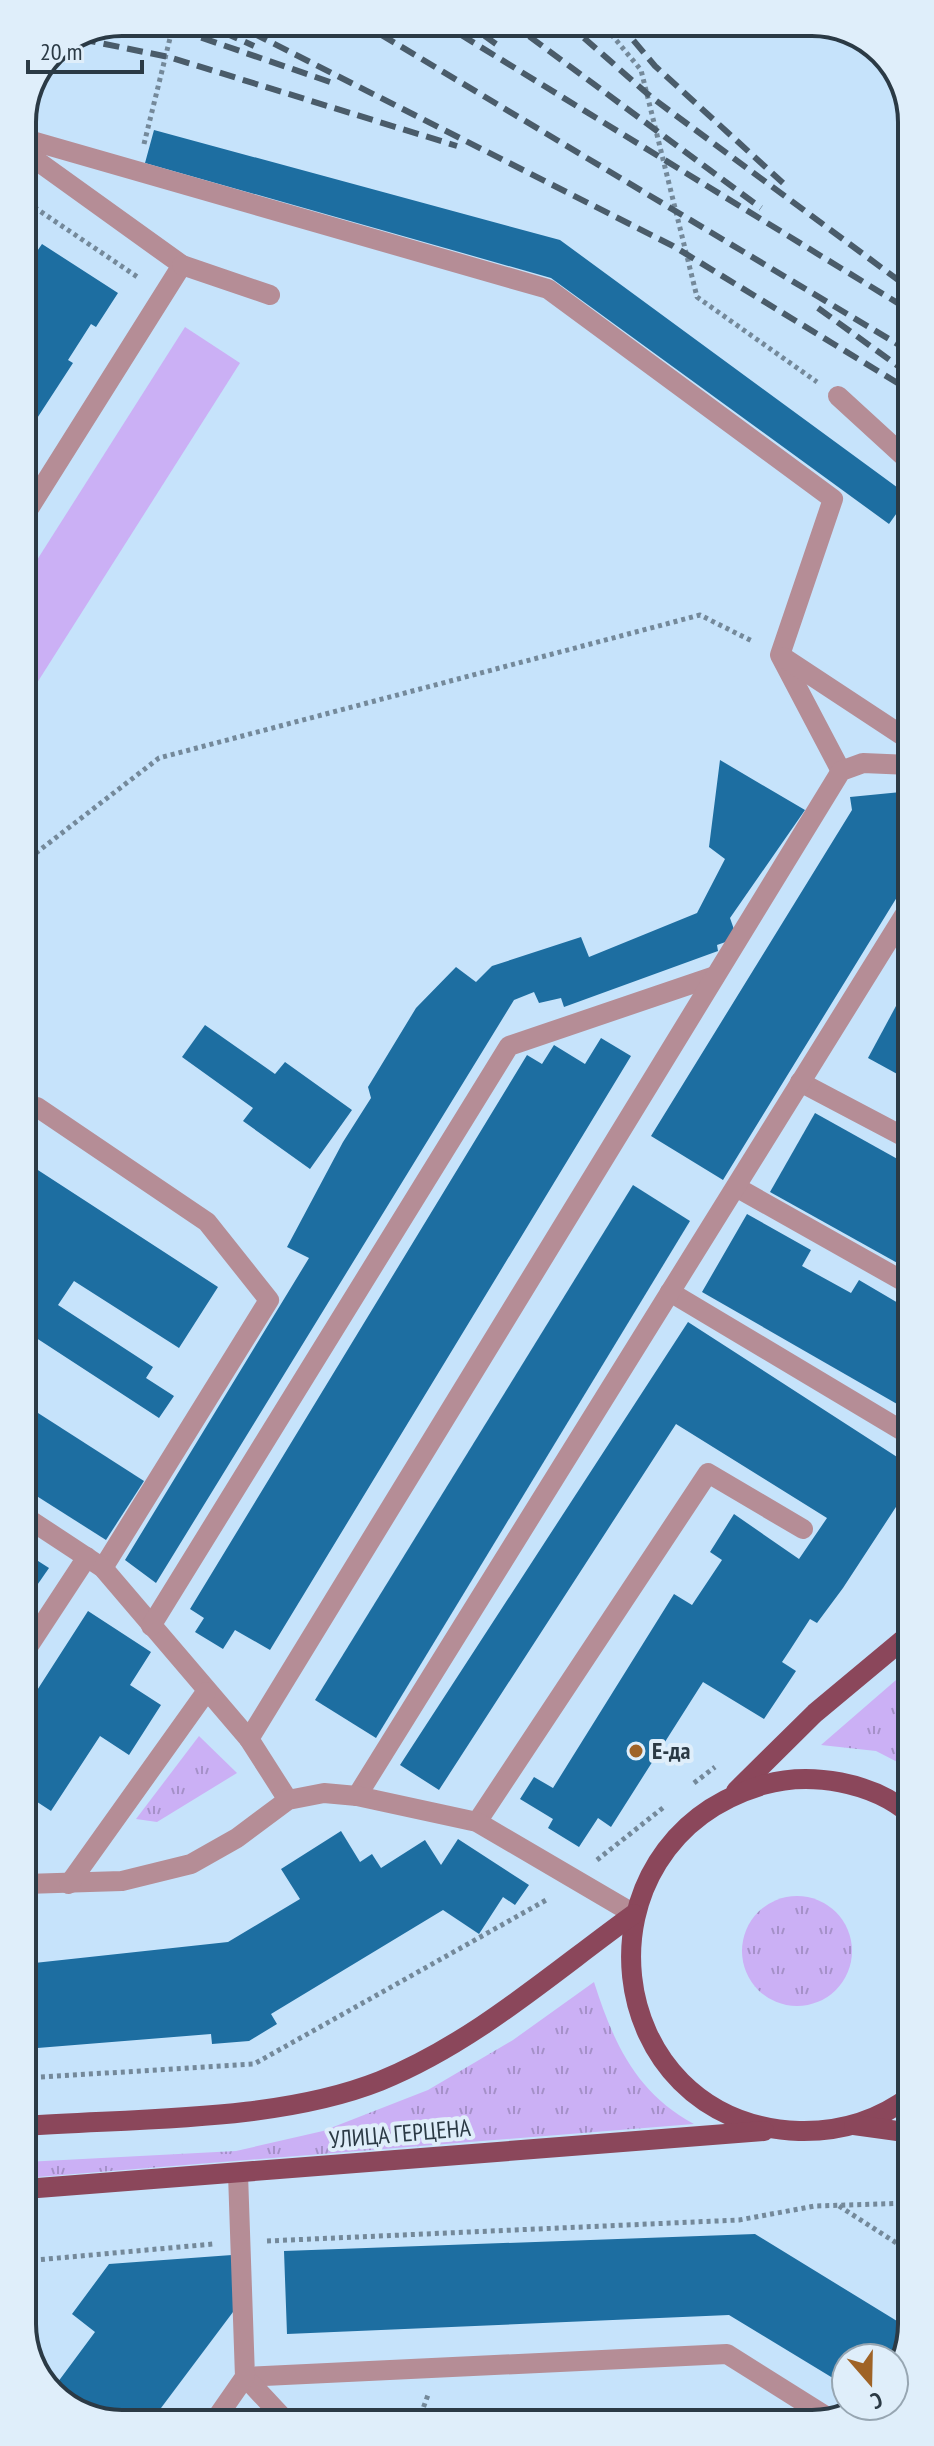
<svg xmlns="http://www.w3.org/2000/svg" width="934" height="2446" font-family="'PT Sans Narrow',sans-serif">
<defs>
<pattern id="grass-tufts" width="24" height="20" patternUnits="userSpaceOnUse" patternTransform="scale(2)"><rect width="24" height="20" fill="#cbb0f5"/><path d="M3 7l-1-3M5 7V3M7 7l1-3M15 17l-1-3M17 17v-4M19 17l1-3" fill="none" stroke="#a590c8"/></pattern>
</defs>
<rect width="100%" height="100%" fill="#c6e3fb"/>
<!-- grass -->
<g fill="url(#grass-tufts)">
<polygon points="911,1667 911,1769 876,1751 821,1745"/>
<polygon points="199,1736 237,1773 157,1822 136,1819"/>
<circle cx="797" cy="1951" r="55"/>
<path d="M 594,1982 C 613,2042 636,2093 694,2124 L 25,2178 L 25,2162 L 236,2151 L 323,2131 L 428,2090 L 513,2040 Z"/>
</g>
<!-- park -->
<polygon fill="#cbb0f5" points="185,327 240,363 23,705 23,582"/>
<!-- building -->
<g fill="#1d6ea1">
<polygon points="154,130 560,240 909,496 889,524 551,278 145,163"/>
<polygon points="42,244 118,293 96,327 91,324 68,360 73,363 32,426 27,423 23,430 22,257 31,260"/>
<polygon points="720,760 805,810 730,918 737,938 717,945 718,951 564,1007 561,998 539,1003 534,992 514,1000 156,1583 125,1560 309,1258 287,1247 343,1142 371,1098 368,1087 416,1008 456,967 476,982 492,966 581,937 589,957 697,913 725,859 709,847"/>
<polygon points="901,792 902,804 910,803 910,876 723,1180 651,1136 852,810 850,797"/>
<polygon points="910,980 910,1081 868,1058"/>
<polygon points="205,1025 275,1074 285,1062 352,1110 310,1169 243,1121 253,1108 182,1057"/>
<polygon points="601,1038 631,1056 270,1650 235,1630 223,1649 195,1632 204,1618 190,1609 527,1055 542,1064 554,1045 585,1064"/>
<polygon points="815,1113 910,1166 910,1270 770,1192"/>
<polygon points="24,1161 218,1287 179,1348 74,1281 58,1305 153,1367 146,1378 174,1396 159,1418 24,1330 24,1275 36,1256 24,1248"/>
<polygon points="633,1185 690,1221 376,1738 315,1700"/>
<polygon points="747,1214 811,1250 802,1266 851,1293 859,1280 910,1310 911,1412 702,1292"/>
<polygon points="688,1322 911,1466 911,1484 843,1588 817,1623 810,1619 790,1650 782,1662 796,1671 764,1719 703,1682 611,1827 598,1818 579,1847 548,1828 553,1819 520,1799 534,1777 553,1788 674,1594 692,1605 722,1560 710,1552 734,1514 799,1559 827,1518 676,1424 439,1790 400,1765"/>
<polygon points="24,1404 144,1481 106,1540 24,1488"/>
<polygon points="24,1552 49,1568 24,1604"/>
<polygon points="88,1611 151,1652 130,1685 161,1705 129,1755 100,1736 51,1811 25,1794 25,1709"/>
<polygon points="341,1831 360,1862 372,1854 381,1868 425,1840 441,1865 458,1839 529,1885 515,1905 503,1897 479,1934 443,1910 271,2014 277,2024 249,2041 212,2044 211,2034 25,2049 25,1964 228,1942 300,1899 281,1869"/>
<polygon points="755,2234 910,2329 895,2376 894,2358 846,2358 846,2386 729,2315 287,2334 284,2251"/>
<polygon points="232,2255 236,2308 149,2424 115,2424 61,2403 52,2390 95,2332 72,2314 109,2264"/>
<polygon points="32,2273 37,2307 25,2323 25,2274"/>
</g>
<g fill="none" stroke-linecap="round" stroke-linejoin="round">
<!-- path -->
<g stroke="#74899a" stroke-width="5" stroke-dasharray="4 4" stroke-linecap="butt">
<polyline points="601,22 641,70 697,297 817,382"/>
<polyline points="144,144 174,22"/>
<polyline points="22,205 25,201 139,278"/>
<polyline points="23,863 159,758 700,615 754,642"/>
<polyline points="900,1606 911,1595"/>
<polyline points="694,1783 715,1767"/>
<polyline points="597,1860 664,1807"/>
<polyline points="25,2078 254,2064 548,1899"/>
<polyline points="839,2206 912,2253"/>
<polyline points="267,2241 739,2220 815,2206 912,2203"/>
<polyline points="25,2261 213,2244"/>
<polyline points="418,2422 428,2395"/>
</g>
<!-- minor -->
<g stroke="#b58d96" stroke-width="20">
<polyline points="22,138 548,289 833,499 780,655 841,771"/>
<polyline points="22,150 182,265 23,518"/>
<polyline points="182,265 270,295"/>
<polyline points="838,396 909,461"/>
<polyline points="783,657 909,740"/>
<polyline points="800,1082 910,1140"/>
<polyline points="37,1107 207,1222 269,1300 103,1568"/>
<polyline points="736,1187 910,1285"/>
<polyline points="670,1292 911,1436"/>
<polyline points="24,1516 103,1568 249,1739"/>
<polyline points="151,1626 509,1046 715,976"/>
<polyline points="24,1653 87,1557"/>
<polyline points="357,1796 910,906"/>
<polyline points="288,1800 249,1739 841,771 863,763 910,765"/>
<polyline points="477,1822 708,1473 803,1529"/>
<polyline points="25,1884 122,1881 191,1864 237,1838 288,1800 324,1793 357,1796 477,1822 634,1914"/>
<polyline points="69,1884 206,1692"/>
<polyline points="245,2377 727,2354 832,2420"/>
<polyline points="245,2377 288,2423"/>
<polyline points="213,2423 245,2377 238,2174"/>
</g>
<!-- major -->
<g stroke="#8b475b" stroke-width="20">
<polyline points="736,1791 815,1713 911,1633"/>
<path d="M 911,1815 C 873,1782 810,1771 763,1785 C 567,1843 598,2123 799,2131 C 840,2132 879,2120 912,2095"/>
<polyline points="854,2125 912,2133"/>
<path d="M 25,2126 C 136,2118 277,2122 380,2081 C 474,2043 552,1973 634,1914"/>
<polyline points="25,2189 764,2131"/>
</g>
<!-- rail -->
<g stroke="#4a5c6a" stroke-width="6" stroke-dasharray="16 8" stroke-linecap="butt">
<polyline points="156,22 330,82"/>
<polyline points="201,22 254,46"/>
<polyline points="231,22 673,246 909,390"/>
<polyline points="360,22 909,351"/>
<polyline points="440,22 909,310"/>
<polyline points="465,22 496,44"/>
<polyline points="510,22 761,208"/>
<polyline points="566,22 651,97 909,288"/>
<polyline points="618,22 655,66 783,183"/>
<polyline points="80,39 169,57 457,146"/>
<polyline points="818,308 909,374"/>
</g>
</g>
<!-- markers -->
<circle fill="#9f6326" stroke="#dfeefa" stroke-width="3" cx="636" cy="1751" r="8"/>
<g text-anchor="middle" stroke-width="8" stroke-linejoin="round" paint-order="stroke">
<!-- poi labels -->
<g font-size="24" font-weight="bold" fill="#2b3a45" stroke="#dfeefa" text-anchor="start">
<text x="652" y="1759">Е-да</text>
</g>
<!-- street labels -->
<g font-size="24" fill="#2b3a45" stroke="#dfeefa">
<text transform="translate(400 2134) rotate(-5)" y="8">УЛИЦА ГЕРЦЕНА</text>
</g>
</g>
<!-- crop -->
<path d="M0 0H934V2446H0ZM122 36H812A86 86 0 0 1 898 122V2324A86 86 0 0 1 812 2410H122A86 86 0 0 1 36 2324V122A86 86 0 0 1 122 36Z" fill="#dfeefa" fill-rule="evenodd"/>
<path fill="none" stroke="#2b3a45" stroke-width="4" d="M122 36H812A86 86 0 0 1 898 122V2324A86 86 0 0 1 812 2410H122A86 86 0 0 1 36 2324V122A86 86 0 0 1 122 36Z"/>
<!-- north arrow -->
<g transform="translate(870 2382) rotate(160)"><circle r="38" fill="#dfeefa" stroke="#97a6b2" stroke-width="2"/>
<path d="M0-6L14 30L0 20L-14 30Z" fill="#9f6326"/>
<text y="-12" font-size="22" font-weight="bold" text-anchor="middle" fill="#2b3a45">С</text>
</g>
<!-- scale -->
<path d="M28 60v12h114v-12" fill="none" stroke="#2b3a45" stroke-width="4"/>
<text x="40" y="60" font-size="24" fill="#2b3a45" stroke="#dfeefa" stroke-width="6" paint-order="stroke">20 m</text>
</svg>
